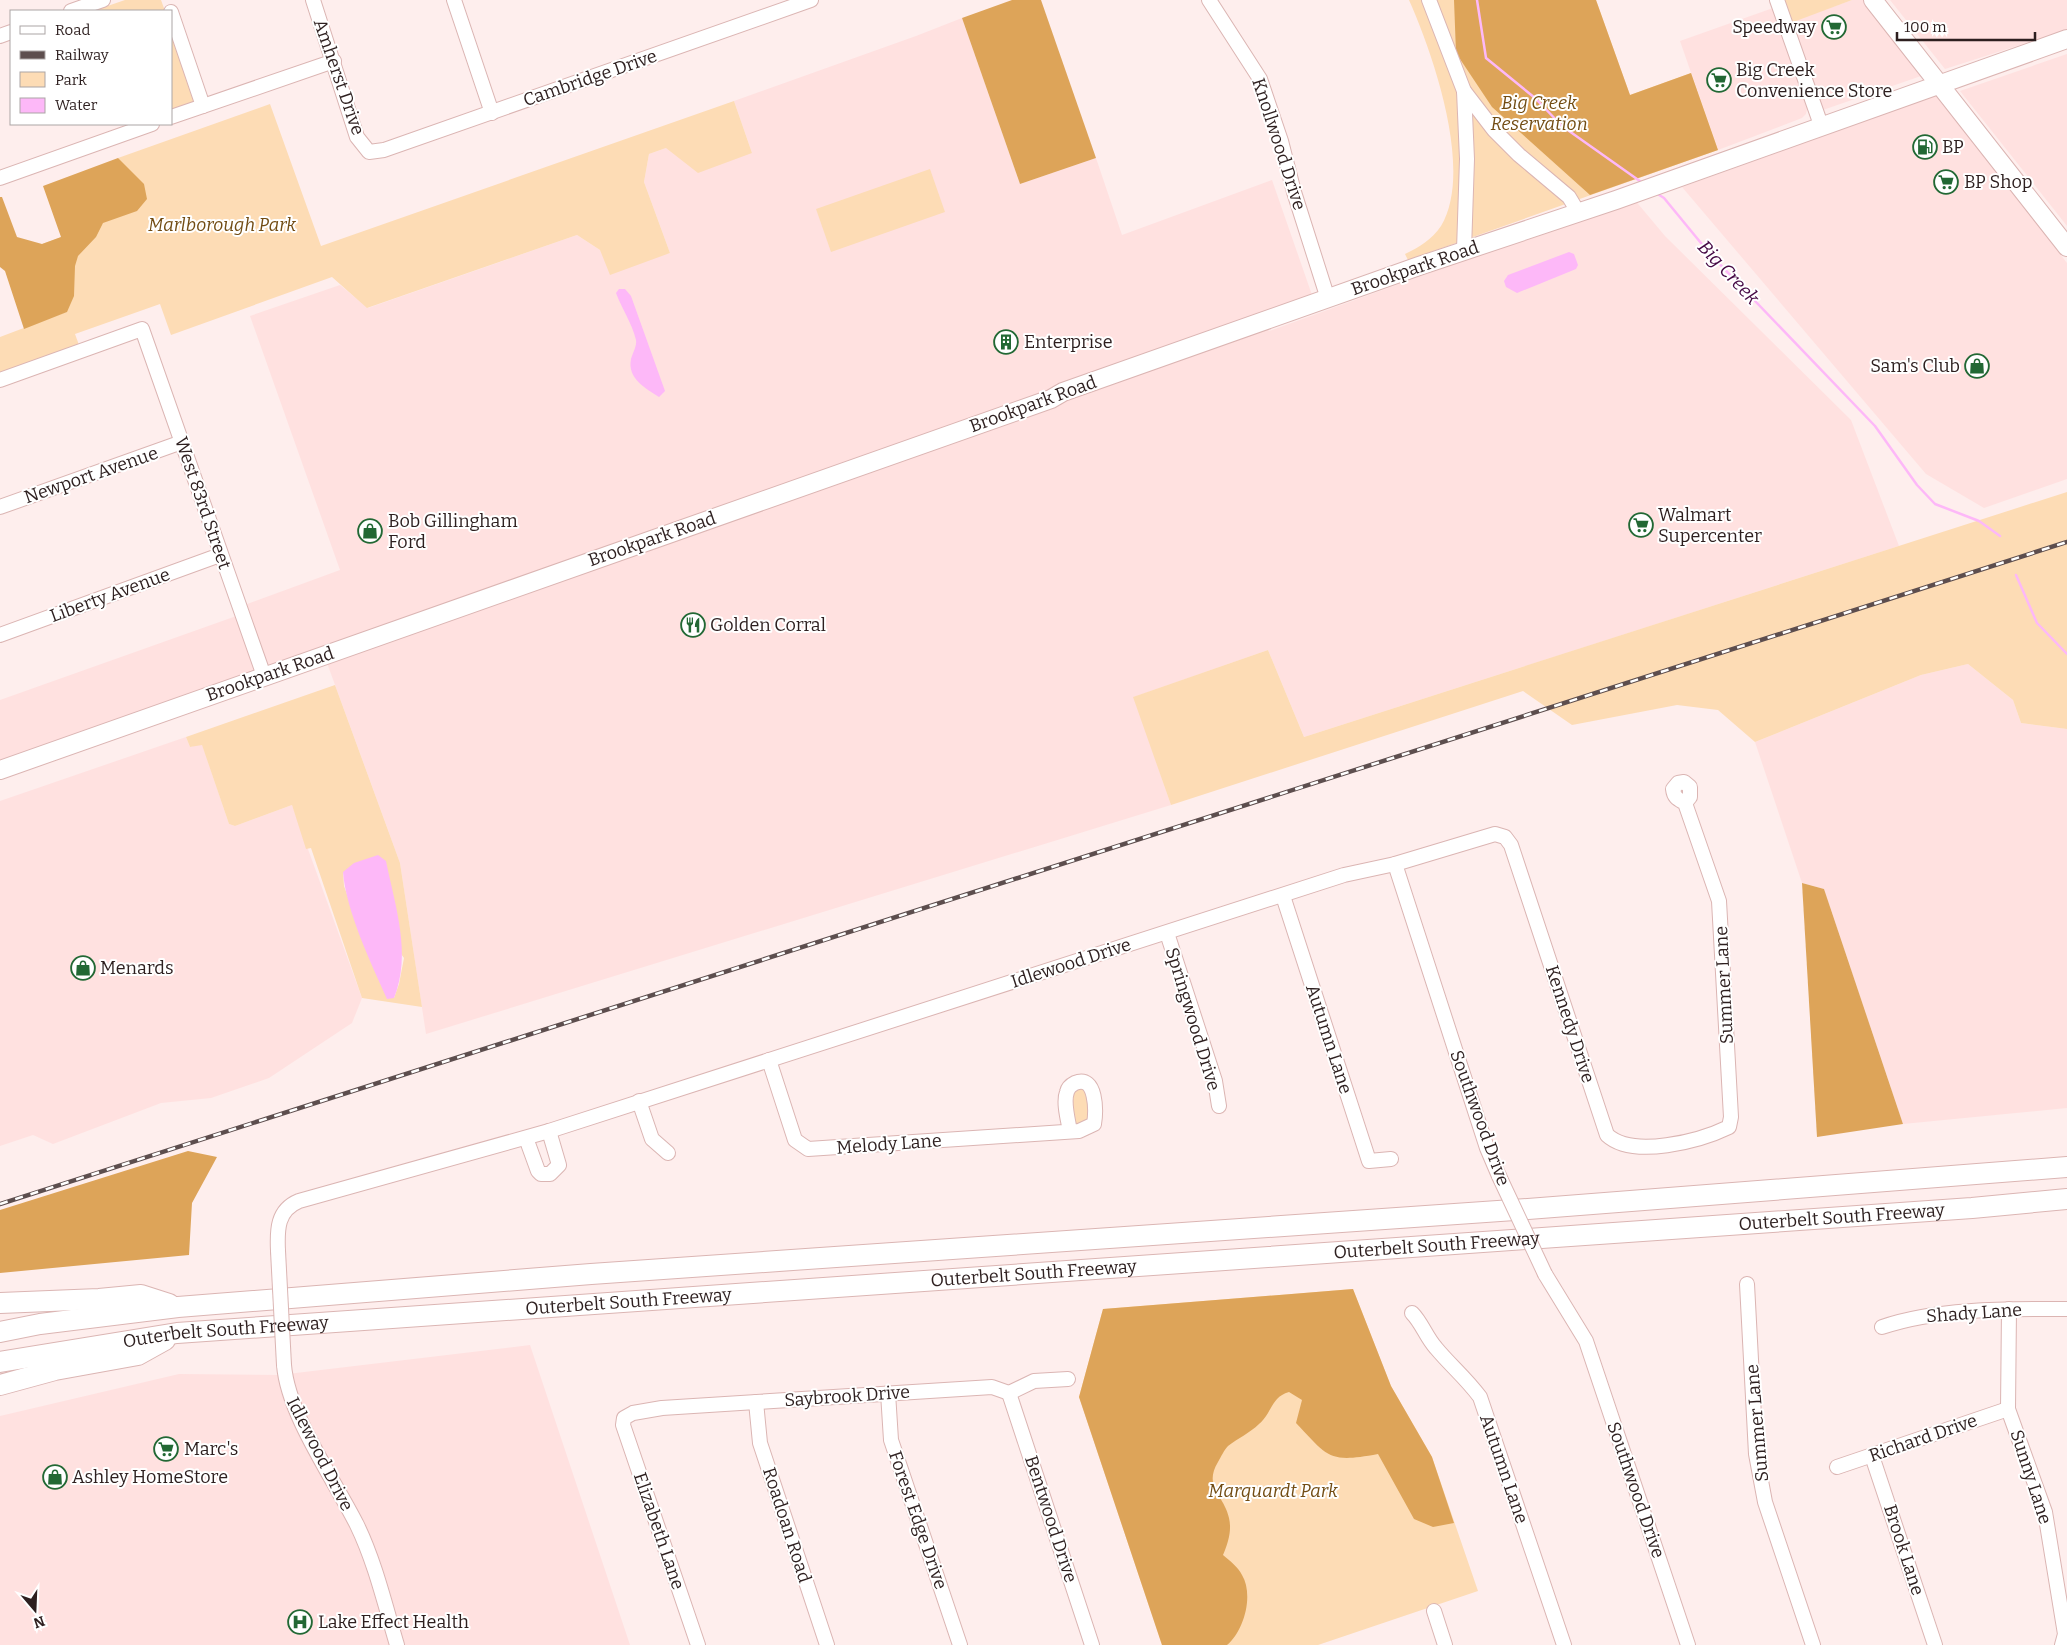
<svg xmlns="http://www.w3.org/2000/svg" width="2067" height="1645" font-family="Bitter,serif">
<rect width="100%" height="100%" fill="#feeeed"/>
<!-- built -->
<g fill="#ffe1e0">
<polygon points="1852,0 1868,0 1924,75 1820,111 1790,22"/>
<polygon points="1890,0 2067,0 2067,30 1945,69"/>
<polygon points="1773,8 1808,105 1806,114 1802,118 1718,150 1680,41"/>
<polygon points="962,18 1020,184 1096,158 1122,235 1272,180 1312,295 1091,378 0,764 0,700 242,614 239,607 340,570 250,316 340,285 368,308 577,235 600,250 661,255 670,253 644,182 649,154 666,148 752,153 734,101 916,36"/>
<polygon points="2067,54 2067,226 1960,91"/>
<polygon points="1938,94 2067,263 2067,479 1984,508 1926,474 1682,187"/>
<polygon points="1634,199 1665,236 1851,420 1899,546 1304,737 1268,650 1134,697 1171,805 426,1034 400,863 327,663 1267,326 1269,331"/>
<polygon points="1968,664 2013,700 2021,723 2067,729 2067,1108 1903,1124 1824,889 1802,883 1755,742 1921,675"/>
<polygon points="186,737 190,747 202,744 229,824 235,826 292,805 362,998 352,1023 269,1078 211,1098 161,1103 53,1144 33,1135 0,1146 0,801"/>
<polygon points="530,1345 630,1645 0,1645 0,1416 179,1374 279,1375"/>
</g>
<!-- green -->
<g fill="#fddcb5" fill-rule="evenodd">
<polygon points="125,0 161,0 165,11 93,11"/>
<path d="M 1409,0 L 1596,0 L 1630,95 L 1691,73 L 1718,150 L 1408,260 L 1405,254 C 1420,247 1432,239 1441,226 C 1474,171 1433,54 1409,0 Z"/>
<polygon points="1770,0 1852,0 1780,27"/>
<polygon points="171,29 197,104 171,113"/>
<polygon points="734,101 752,153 698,173 666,148 649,154 644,182 670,253 610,275 600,250 577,235 367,308 332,277 171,335 160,304 75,334 79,345 0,374 0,337 66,312 42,244 137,210 118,158 270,104 321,246"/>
<polygon points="930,169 945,212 831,252 816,209"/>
<polygon points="2067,492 2067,729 2021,723 2013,700 1968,664 1921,675 1755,742 1718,710 1677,705 1572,725 1523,691 1171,805 1133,697 1268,650 1304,737"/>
<path d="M 335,685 L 400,863 L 422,1007 L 362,998 L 311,848 L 306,849 L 292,805 L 235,826 L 229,824 L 202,745 L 190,747 L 186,737 ZM 343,872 L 404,958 L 399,984 L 394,998 L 371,962 L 344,886 Z"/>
<polygon points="1085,1086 1091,1123 1077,1125 1073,1120 1072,1092"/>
<polygon points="1353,1289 1391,1386 1432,1457 1478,1591 1318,1645 1162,1645 1079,1397 1103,1309"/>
</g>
<!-- forest -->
<g fill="#dda459">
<polygon points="1012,0 1041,0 1096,158 1020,184 962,18"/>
<polygon points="1454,0 1596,0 1630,95 1691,73 1718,150 1590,195 1492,107 1456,53"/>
<polygon points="118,158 144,184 147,199 137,211 103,223 96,237 78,256 75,266 74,296 67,312 24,329 5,271 0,267 0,197 2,197 17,237 42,244 61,237 43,186"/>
<polygon points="1802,883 1824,889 1903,1124 1817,1137"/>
<polygon points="188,1151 217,1157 192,1203 189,1255 0,1273 0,1210"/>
<path d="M 1353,1289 L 1391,1386 L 1432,1457 L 1454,1523 L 1433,1527 L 1414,1519 L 1378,1454 C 1329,1463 1329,1458 1296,1423 L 1302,1400 L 1289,1392 C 1271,1397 1272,1413 1259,1424 C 1250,1433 1238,1438 1228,1446 C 1224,1450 1221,1457 1218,1462 C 1203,1487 1224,1495 1229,1518 C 1232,1531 1228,1543 1223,1555 C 1230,1561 1238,1567 1242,1575 C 1254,1595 1244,1631 1227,1645 L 1162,1645 L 1079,1397 L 1103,1309 Z"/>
</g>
<!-- water -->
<g fill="#fdb8f8">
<polygon points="1569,252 1574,254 1578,265 1576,269 1517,293 1506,287 1504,281 1508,275"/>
<path d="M 619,289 L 625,289 L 631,296 L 665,391 L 659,397 C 645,388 627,378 631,359 C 633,352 637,346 636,340 C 632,323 622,309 616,293 Z"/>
<path d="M 378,855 L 386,861 C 395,906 412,954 394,998 L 387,999 C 371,963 346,911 343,872 L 354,863 Z"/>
</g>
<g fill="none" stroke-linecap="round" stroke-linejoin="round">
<!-- stream -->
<g stroke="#fdb8f8" stroke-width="2.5">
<polyline points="1477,0 1486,58 1535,98 1562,126 1644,184"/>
<polyline points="1656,193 1664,198 1710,254 1875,426 1917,485 1935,504 1979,521 2000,536"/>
<polyline points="2016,575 2037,623 2067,654"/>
</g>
<!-- minor casing -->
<g stroke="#dbb5b3" stroke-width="16">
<g id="minor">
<polyline points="313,0 357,137 369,152 384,150 811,0"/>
<polyline points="454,0 492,113"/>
<polyline points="1209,0 1260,79 1281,141 1294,192 1328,299"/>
<polyline points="1429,0 1464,91 1494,130 1519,155 1569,197 1578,212"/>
<polyline points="1777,0 1821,125"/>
<polyline points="71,11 103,0"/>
<polyline points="171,12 203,106"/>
<polyline points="0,36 11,32"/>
<polyline points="1464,91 1467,159 1464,250"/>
<polyline points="171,117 334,61"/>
<polyline points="0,178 152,124"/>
<polyline points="0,380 142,329 264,676"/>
<polyline points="0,507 182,442"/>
<polyline points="0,635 220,555"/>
<polyline points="1395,864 1487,1148 1499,1176"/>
<polyline points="1283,896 1369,1161 1391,1159"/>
<polyline points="1167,933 1215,1081 1219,1106"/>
<path d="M 769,1060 L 795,1140 L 808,1149 L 1079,1131 L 1094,1124 C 1096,1112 1097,1074 1075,1083 C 1071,1085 1068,1087 1067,1092 C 1063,1102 1068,1120 1070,1131"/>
<polyline points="639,1101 652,1139 668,1153"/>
<polyline points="526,1138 538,1171 541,1174 550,1174 559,1165 549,1131"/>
<path d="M 278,1251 C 277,1230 277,1210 299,1201 L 549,1131 L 1344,875 L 1395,864 L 1495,834 L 1505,837 L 1511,845 L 1607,1135 C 1633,1159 1700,1141 1729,1127 L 1731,1117 L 1719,901 L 1685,803 C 1678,799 1674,798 1673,789 L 1678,783 L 1684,782 L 1690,787 L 1690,797 L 1685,803"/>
<polyline points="1545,1274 1586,1341 1688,1645"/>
<polyline points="1747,1284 1756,1454 1765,1502 1813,1645"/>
<polyline points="2009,1309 2008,1409 2045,1512 2065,1634 2062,1645"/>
<path d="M 1412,1313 C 1422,1323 1426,1337 1436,1348 C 1451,1366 1465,1377 1480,1397 L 1564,1645"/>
<path d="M 1882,1327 C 1937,1308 2009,1309 2067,1309"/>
<path d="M 284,1365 C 288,1415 334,1479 357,1525 C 375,1562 385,1605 397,1645"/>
<polyline points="888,1393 891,1440 960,1645"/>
<polyline points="1009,1393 1092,1645"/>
<polyline points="756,1402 760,1443 827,1645"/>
<polyline points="1872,1456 1935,1645"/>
<polyline points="1837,1467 2008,1409"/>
<polyline points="1434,1611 1445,1645"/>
<polyline points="698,1645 623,1425 624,1418 633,1413 662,1408 992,1387 1009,1393 1034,1381 1068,1379"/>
</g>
</g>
<!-- major casing -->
<g stroke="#dbb5b3" stroke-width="20">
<g id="major">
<polyline points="1873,0 2067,247"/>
<polyline points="0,770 1051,399 1063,392 1419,266 1616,200 2067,39"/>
</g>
</g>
<!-- highway casing -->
<g stroke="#dbb5b3" stroke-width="22">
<g id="highway">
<polyline points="0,1303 99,1299 141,1295 169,1304"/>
<polyline points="0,1332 40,1324 178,1307 591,1274 1528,1209 2067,1167"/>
<path id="s1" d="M 0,1362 L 177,1333 L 1972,1208 L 2067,1199"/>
<polyline points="0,1385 55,1370 138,1355 165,1340"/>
</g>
</g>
<!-- minor -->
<use href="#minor" stroke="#fff" stroke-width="14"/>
<!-- major -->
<use href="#major" stroke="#fff" stroke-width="18"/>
<!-- highway -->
<use href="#highway" stroke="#fff" stroke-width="20"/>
<!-- rail casing -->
<g stroke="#5d4e4e" stroke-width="4.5">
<polyline id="rail" points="0,1204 2067,542"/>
</g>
<!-- rail -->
<use href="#rail" stroke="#fff" stroke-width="2.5" stroke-dasharray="8" stroke-linecap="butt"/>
<!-- minor-bridge casing -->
<g stroke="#dbb5b3" stroke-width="16" stroke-linecap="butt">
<g id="minor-bridge">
<polyline points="1499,1176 1545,1274"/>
<polyline points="278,1251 284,1365"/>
</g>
</g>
<!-- minor-bridge -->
<use href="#minor-bridge" stroke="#fff" stroke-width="14"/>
</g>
<!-- icons -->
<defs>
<g id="supermarket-ring" transform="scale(1.25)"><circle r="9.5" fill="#fff" stroke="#226834" stroke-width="1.5"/><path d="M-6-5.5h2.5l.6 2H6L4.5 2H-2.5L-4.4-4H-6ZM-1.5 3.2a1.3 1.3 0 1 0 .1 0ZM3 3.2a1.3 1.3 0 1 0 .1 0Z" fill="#226834"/></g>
<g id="fuel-ring" transform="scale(1.25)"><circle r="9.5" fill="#fff" stroke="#226834" stroke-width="1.5"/><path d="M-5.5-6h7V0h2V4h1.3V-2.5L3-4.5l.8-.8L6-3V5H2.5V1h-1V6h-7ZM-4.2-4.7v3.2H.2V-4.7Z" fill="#226834"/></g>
<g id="building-ring" transform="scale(1.25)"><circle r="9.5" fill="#fff" stroke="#226834" stroke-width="1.5"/><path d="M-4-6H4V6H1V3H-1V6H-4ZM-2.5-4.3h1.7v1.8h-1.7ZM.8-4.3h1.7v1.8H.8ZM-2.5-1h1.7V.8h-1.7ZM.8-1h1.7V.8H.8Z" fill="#226834"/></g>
<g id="shop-ring" transform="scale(1.25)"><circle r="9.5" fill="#fff" stroke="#226834" stroke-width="1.5"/><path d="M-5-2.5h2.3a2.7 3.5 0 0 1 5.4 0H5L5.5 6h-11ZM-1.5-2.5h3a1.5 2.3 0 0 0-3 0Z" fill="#226834"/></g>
<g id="restaurant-ring" transform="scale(1.25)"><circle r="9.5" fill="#fff" stroke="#226834" stroke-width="1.5"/><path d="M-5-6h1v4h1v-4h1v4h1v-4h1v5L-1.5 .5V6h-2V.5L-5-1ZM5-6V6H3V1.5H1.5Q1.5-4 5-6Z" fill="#226834"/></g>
<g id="hospital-ring" transform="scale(1.25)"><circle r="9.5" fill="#fff" stroke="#226834" stroke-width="1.5"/><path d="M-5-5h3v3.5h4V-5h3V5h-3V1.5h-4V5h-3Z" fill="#226834"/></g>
</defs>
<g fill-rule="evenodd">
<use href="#supermarket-ring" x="1834" y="27"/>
<use href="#supermarket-ring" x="1719" y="80"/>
<use href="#fuel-ring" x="1925" y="147"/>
<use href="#supermarket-ring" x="1946" y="182"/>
<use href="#building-ring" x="1006" y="342"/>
<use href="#shop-ring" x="1977" y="366"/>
<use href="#supermarket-ring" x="1641" y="525"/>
<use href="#shop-ring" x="370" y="531"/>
<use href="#restaurant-ring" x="693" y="625"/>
<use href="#shop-ring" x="83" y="968"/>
<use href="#supermarket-ring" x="166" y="1449"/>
<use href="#shop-ring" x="55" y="1477"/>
<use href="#hospital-ring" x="300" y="1622"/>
</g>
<g text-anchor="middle" stroke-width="4" stroke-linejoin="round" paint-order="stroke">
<!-- poi labels -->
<g font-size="18" fill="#2d1f1f" stroke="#fff" text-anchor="start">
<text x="1816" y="33" text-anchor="end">Speedway</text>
<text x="1736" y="76">Big Creek<tspan x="1736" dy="21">Convenience Store</tspan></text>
<text x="1942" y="153">BP</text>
<text x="1964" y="188">BP Shop</text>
<text x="1024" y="348">Enterprise</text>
<text x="1960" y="372" text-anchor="end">Sam's Club</text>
<text x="1658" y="521">Walmart<tspan x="1658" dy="21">Supercenter</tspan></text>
<text x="388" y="527">Bob Gillingham<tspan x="388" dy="21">Ford</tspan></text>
<text x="710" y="631">Golden Corral</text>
<text x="100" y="974">Menards</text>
<text x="184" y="1455">Marc's</text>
<text x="72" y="1483">Ashley HomeStore</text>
<text x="318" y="1628">Lake Effect Health</text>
</g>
<!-- street labels -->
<g font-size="18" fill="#2d1f1f" stroke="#fff">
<text transform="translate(339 77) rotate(71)" y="6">Amherst Drive</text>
<text transform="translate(590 78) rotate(-19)" y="6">Cambridge Drive</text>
<text transform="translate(1279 144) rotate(72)" y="6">Knollwood Drive</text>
<text transform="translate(1415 268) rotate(-19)" y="6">Brookpark Road</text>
<text transform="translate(1033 404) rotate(-20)" y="6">Brookpark Road</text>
<text transform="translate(91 475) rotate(-19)" y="6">Newport Avenue</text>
<text transform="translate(203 503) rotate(71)" y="6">West 83rd Street</text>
<text transform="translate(652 539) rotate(-19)" y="6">Brookpark Road</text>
<text transform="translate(110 595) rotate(-20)" y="6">Liberty Avenue</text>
<text transform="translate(270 674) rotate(-19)" y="6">Brookpark Road</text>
<text transform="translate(1071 963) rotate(-18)" y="6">Idlewood Drive</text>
<text transform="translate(1724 985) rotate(-93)" y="6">Summer Lane</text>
<text transform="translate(1193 1019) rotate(73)" y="6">Springwood Drive</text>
<text transform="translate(1570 1024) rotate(72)" y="6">Kennedy Drive</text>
<text transform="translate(1329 1039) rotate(72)" y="6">Autumn Lane</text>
<text transform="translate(1480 1118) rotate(70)" y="6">Southwood Drive</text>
<text transform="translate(889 1144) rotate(-4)" y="6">Melody Lane</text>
<text dy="6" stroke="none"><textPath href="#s1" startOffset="1848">Outerbelt South Freeway</textPath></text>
<text dy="6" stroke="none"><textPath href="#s1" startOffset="1442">Outerbelt South Freeway</textPath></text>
<text dy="6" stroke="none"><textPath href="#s1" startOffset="1038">Outerbelt South Freeway</textPath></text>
<text dy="6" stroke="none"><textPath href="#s1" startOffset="632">Outerbelt South Freeway</textPath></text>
<text transform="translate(1974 1313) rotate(-4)" y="6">Shady Lane</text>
<text dy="6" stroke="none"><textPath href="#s1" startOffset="228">Outerbelt South Freeway</textPath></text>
<text transform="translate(847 1396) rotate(-4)" y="6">Saybrook Drive</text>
<text transform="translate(1757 1423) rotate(-95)" y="6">Summer Lane</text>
<text transform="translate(1923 1438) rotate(-19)" y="6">Richard Drive</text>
<text transform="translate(320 1454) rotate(63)" y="6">Idlewood Drive</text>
<text transform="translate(1504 1469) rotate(71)" y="6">Autumn Lane</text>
<text transform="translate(2031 1477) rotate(72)" y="6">Sunny Lane</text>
<text transform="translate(1636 1490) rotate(71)" y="6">Southwood Drive</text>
<text transform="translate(1051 1519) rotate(72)" y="6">Bentwood Drive</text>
<text transform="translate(918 1520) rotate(71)" y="6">Forest Edge Drive</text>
<text transform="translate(787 1525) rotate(72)" y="6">Roadoan Road</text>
<text transform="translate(659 1531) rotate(71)" y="6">Elizabeth Lane</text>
<text transform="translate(1904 1550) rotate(72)" y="6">Brook Lane</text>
</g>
<!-- park labels -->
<g font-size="18" font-style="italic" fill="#724c13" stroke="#fff">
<text x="1539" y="109">Big Creek<tspan x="1539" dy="21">Reservation</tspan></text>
<text x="222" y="231">Marlborough Park</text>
<text x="1273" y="1497">Marquardt Park</text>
</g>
<!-- water labels -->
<g font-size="19" font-style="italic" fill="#450844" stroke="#fff">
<text transform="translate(1729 272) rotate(47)" y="7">Big Creek</text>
</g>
</g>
<!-- legend -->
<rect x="10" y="10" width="162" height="115" fill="#ffffff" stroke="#aba5a5"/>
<rect x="20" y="26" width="25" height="8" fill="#ffffff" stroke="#aba5a5"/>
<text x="55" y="35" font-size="15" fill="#2d1f1f">Road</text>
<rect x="20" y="51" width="25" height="8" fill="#5d4e4e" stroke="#aba5a5"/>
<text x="55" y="60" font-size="15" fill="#2d1f1f">Railway</text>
<rect x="20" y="72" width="25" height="15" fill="#fddcb5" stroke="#aba5a5"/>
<text x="55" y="85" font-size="15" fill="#2d1f1f">Park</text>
<rect x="20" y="98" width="25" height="15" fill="#fdb8f8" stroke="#aba5a5"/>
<text x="55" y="110" font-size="15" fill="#2d1f1f">Water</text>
<!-- north arrow -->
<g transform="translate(35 1610) rotate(161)" stroke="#ffffff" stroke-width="4" paint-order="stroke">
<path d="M0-4L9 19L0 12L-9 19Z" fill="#2d1f1f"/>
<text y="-8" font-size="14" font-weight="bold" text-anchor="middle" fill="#2d1f1f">N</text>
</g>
<!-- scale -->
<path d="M1897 32v8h138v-8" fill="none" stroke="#2d1f1f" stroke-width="2.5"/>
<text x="1904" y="32" font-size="15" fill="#2d1f1f" stroke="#ffffff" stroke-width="4" paint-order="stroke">100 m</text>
</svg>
